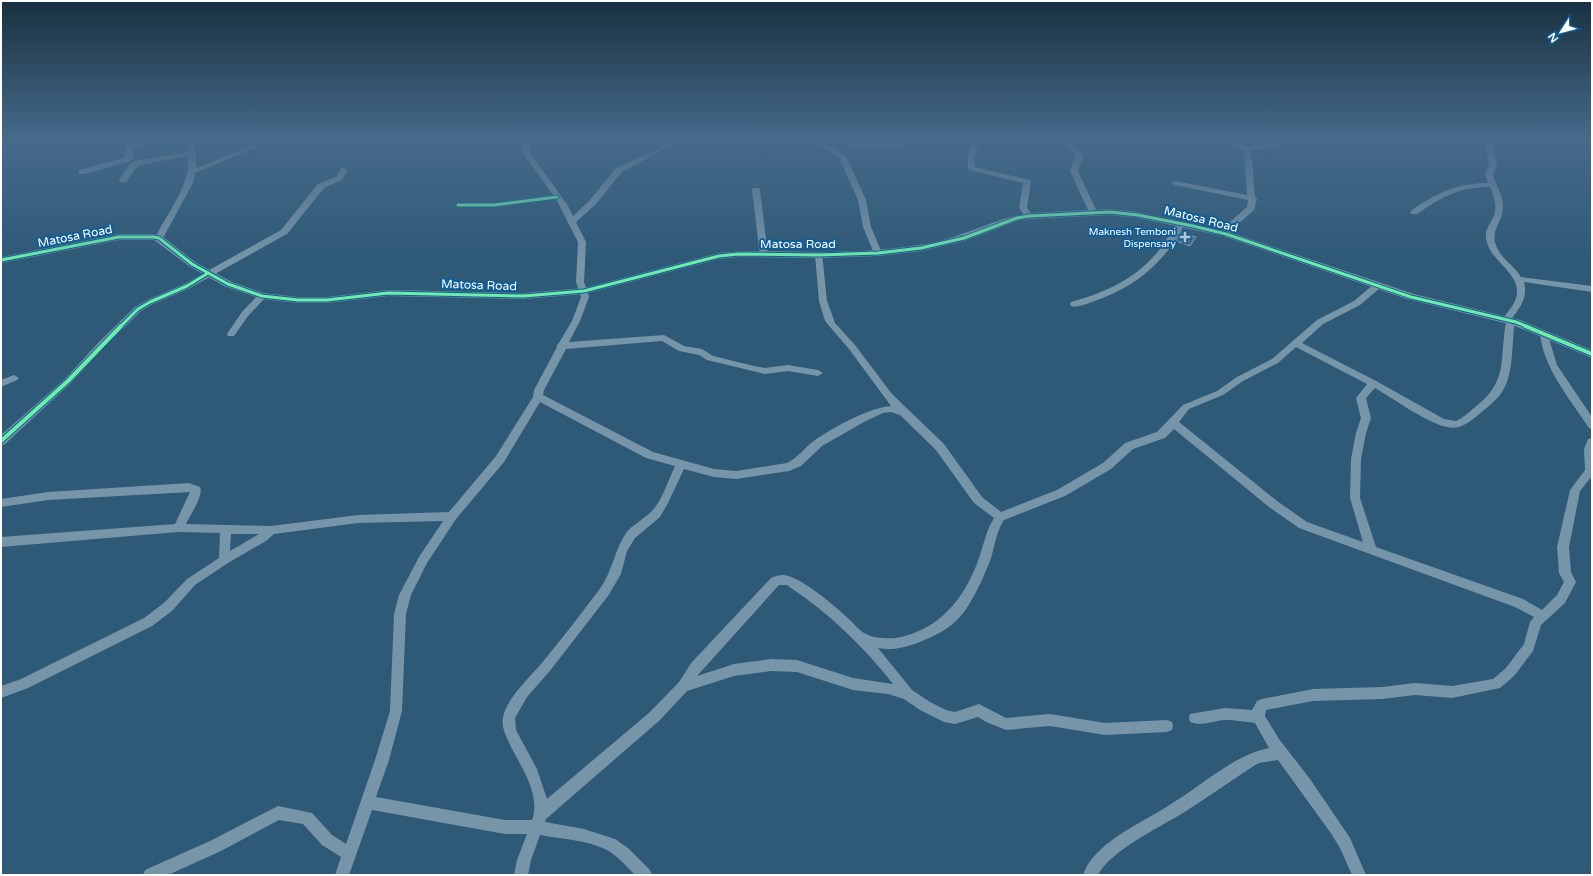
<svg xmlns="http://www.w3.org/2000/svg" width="1593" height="876" font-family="'Varela Round',sans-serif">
<rect width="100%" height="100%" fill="#2e5977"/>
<!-- building -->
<polygon fill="#4b6e86" stroke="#8ca5b7" points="1182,233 1196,237 1190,246 1176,241"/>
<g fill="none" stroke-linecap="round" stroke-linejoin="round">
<!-- minor -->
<g fill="#7795a9" fill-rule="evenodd">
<polygon points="115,138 123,138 131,145 157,138 170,138 132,149 134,156 131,161 85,174 79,174 79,170 125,157 125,146"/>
<path d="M 185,138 L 192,138 L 196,153 L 196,168 L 246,148 L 263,138 L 272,138 L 250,150 L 195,173 L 193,183 L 163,238 L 162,240 L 156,240 L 155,238 C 167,213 192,183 188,156 L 140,165 L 136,168 L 126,182 L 120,182 L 119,180 L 130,164 L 135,161 L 188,152 Z"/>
<path d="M 521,138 L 528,138 L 530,152 L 568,206 L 573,216 L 589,201 L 616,168 L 652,152 L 664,144 L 667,138 L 674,138 L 668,146 L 656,154 L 622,172 L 595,205 L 576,222 L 586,242 L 584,282 L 589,297 L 580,321 L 569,342 L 664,335 L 684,346 L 702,349 L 713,356 L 754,366 L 765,368 L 788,365 L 818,370 L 823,373 L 818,376 L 788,371 L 765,374 L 707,360 L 699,355 L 679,351 L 662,341 L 566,349 L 544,390 L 543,395 L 653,452 L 714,469 L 736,471 L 787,463 C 798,458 805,447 815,440 C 834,427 868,408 891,406 L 849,349 L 825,321 L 819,301 L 815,255 L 816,253 L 822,253 L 827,301 L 835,323 L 855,345 L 892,394 L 944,444 L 982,497 L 1001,512 L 1057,490 L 1103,463 L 1125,443 L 1157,432 L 1183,405 L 1217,391 L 1237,377 L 1272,359 L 1317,320 L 1354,301 L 1374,284 L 1380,284 L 1381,286 L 1380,288 L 1360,305 L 1323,324 L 1302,343 L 1378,382 L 1444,419 L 1456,421 C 1463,418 1468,413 1474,408 C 1509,381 1499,361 1506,322 L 1503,319 C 1506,313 1512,308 1515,301 C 1526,273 1488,263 1486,237 C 1485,231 1489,225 1492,220 C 1498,209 1495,198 1490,187 C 1458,187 1442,197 1417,214 L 1411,214 L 1410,212 C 1414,208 1420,204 1426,201 C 1445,189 1464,183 1488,183 L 1485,175 L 1489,164 L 1484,138 L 1491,138 L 1497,164 L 1493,175 C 1496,186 1503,195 1503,207 C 1503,222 1490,230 1496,245 C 1500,258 1514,265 1521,277 L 1592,286 L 1592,292 L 1524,282 C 1528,297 1521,307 1512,318 L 1515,321 C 1511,345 1515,375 1500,395 C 1493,403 1485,409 1477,416 C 1468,423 1460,430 1447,427 C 1427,423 1394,399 1375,388 L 1366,398 L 1371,418 L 1366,433 L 1361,459 L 1360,498 L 1376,547 L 1523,599 L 1542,610 L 1557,595 L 1564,582 L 1559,573 L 1557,547 L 1570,490 L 1585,470 L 1584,449 L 1588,439 L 1592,438 L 1592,476 L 1580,491 L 1569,547 L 1571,572 L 1576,582 L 1565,603 L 1541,625 L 1533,651 L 1514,676 L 1500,688 L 1452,698 L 1415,695 L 1382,699 L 1313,701 L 1266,710 L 1265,716 L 1279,739 L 1310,779 L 1350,838 L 1366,875 L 1352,875 L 1340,848 L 1330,832 L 1278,760 L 1259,763 L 1252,767 C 1229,782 1207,798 1183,813 C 1160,827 1110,851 1098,875 L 1083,875 C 1086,866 1091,859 1098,852 C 1119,831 1149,819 1174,802 C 1204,784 1234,755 1269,748 L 1255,723 C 1246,722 1235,720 1226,720 C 1214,720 1203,727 1190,722 L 1189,718 L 1190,714 L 1225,708 L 1252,710 L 1257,701 L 1262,699 L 1313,689 L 1382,687 L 1415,683 L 1452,686 L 1493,679 L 1506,668 L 1524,644 L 1530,622 L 1534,617 L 1515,607 L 1299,528 L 1269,507 L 1174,429 L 1165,438 L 1133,449 L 1111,469 L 1065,496 L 1004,520 C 996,532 995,545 991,558 C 984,577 970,609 955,622 C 945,631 932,637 920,642 C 906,647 893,651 878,648 L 912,690 L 930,702 L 946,710 L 955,712 L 979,704 L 1006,718 L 1050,714 L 1105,723 L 1167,720 L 1172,722 L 1173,726 L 1172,730 L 1167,732 L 1105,735 L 1050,726 L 1006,730 L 986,722 L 978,717 L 955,724 L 944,722 L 920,710 L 904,699 L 888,694 L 853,690 L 797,672 L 771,671 L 734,676 L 687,691 L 660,720 L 546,819 L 545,822 L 584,829 L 615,839 L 628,848 L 650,870 L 652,875 L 635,875 C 626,866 618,856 607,850 C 588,840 561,839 540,835 L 531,860 L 528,875 L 514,875 L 517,860 L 527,834 L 505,834 L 372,810 L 349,875 L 335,875 L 341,857 L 322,845 L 303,824 L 279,820 L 221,851 L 168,875 L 143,875 L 145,870 L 210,841 L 278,806 L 312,813 L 332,835 L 346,844 L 375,760 L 390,711 L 394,614 L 399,595 L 419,557 L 443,521 L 358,523 L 274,534 L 266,541 L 228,563 L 195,585 L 172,611 L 152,626 L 28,688 L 1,698 L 1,686 L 21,679 L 144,618 L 164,603 L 187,579 L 219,558 L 220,533 L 178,532 L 1,547 L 1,537 L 175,524 L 190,492 L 48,500 L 1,507 L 1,499 L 48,492 L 189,483 L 200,487 C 204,495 190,515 186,524 L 271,526 L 358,515 L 449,512 L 496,456 L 533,397 L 534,390 L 557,347 L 556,346 L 559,343 L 572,321 L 581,297 L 576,282 L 578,242 L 556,199 L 494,207 L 458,207 L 454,205 L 458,203 L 494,203 L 553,195 L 522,152 ZM 1296,347 L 1367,384 L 1356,398 L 1361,418 L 1356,433 L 1351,459 L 1350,498 L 1363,542 L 1307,522 L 1277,501 L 1179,422 L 1189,409 L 1223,395 L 1243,381 L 1278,363 ZM 540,402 L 646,458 L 675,466 C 668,480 663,500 651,512 C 644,519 632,525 626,533 C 614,551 612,573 599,590 C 580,615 561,640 541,664 C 529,678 506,699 503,718 C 501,728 507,738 511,747 C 522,768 541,796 532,820 L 505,820 L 376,797 L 389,760 L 402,711 L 406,614 L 411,595 L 427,563 L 456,519 L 504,462 ZM 891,412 L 900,415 L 936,450 L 974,503 L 994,518 C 986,531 984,544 979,558 C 965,598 940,630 896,638 C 887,639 872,638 864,633 C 859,630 854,624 850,620 C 837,608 801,576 783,575 C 779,575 775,576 771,578 L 692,662 L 679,682 L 650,712 L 547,799 L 537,769 L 516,730 L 515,718 L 527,697 L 549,672 L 608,596 L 621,574 L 627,551 L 635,538 L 660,517 L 668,503 L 684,469 L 714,477 L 736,479 L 789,471 L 801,466 L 822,446 L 864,422 L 883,413 ZM 231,534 L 259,534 L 230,551 ZM 779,585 L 787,585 L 791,588 C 830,614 864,647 893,684 L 853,678 L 797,660 L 771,659 L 734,664 L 697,676 Z"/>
<polygon points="808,138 817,138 846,156 866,200 871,227 882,253 881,255 875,255 874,253 863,227 858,200 839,157"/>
<polygon points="1065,138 1071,138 1071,141 1083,156 1078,171 1097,212 1096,214 1090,214 1089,212 1070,171 1075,156 1065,141"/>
<path d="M 1212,138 L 1223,138 L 1246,146 L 1272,144 L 1270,138 L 1277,138 L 1280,144 L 1274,148 L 1250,150 C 1254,165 1253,181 1255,197 L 1257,199 L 1254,210 L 1236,226 L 1229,236 L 1226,236 L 1222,234 L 1230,222 L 1247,207 L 1248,200 L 1175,185 L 1171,183 L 1175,181 L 1247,195 L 1244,151 Z"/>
<polygon points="1396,138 1402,138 1402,140 1399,142 1397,141"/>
<path d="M 976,141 L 979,143 L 974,159 L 975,167 L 1030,180 L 1031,182 L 1027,208 L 1033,216 L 1032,218 L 1026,218 L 1019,208 L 1023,183 L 969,170 C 966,161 967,145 976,141 Z"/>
<polygon points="850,144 899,144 902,146 899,148 848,147 847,146"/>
<polygon points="341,168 344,168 348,170 342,180 324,188 287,234 190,288 153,304 141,311 105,346 71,383 5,444 1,445 1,435 65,379 99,342 135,307 147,300 184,284 281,230 318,184 336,177"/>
<polygon points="753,188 759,188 760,190 768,255 764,257 760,255 752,190"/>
<path d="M 1177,221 L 1183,221 C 1185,227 1180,233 1177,238 C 1156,270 1128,290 1092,302 C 1086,304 1077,308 1071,306 L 1070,304 L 1071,302 C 1121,288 1154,268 1177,221 Z"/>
<polygon points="262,293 265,294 266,296 265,298 248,316 234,336 228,336 227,334 242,312 259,294"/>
<path d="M 1544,330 L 1548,333 L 1550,342 L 1557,365 L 1592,417 L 1592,429 L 1589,428 C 1570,399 1543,368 1540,333 Z"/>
<polygon points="14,375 19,378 17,380 1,387 1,380"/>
</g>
<!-- tertiary -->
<path fill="#7795a9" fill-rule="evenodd" d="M 1110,209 L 1138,212 L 1229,232 L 1414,294 L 1520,320 L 1592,350 L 1592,358 L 1513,325 L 1407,299 L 1223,236 L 1138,218 L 1110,215 L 1029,219 L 1019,220 L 964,241 L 921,251 L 878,256 L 819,258 L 738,257 L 719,259 L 584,294 L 524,299 L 388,296 L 327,303 L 298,303 L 262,299 L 224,286 L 189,266 L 154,240 L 119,240 L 1,263 L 1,257 L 119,234 L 154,234 L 162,236 L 195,262 L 232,282 L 263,293 L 298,297 L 327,297 L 388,290 L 524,293 L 584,288 L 719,253 C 752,250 786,252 819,252 C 852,252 886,250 919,245 C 958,240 991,219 1029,213 Z"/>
<!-- cycleway-far1 casing -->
<g stroke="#105e95" stroke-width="5">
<g id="cycleway-far1">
<polyline points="458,205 494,205 557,197"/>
<polyline points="1,260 119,237 154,237 159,238 192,264 228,284 262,296 298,300 327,300 388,293 524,296 584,291 719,256 738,254 819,255 878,253 921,248 964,238 1017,218 1029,216 1110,212 1138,215 1193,226 1226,234 1411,297 1516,322 1528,327"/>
<polyline points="120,327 138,309 150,302 187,286 208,273"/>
</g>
</g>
<!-- cycleway casing -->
<g stroke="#105e95" stroke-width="6">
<g id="cycleway">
<polyline points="1525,326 1592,354"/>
<polyline points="1,441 68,381 121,326"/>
</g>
</g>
<!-- cycleway-far1 -->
<use href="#cycleway-far1" stroke="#6deda7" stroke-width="3"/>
<!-- cycleway -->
<use href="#cycleway" stroke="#6deda7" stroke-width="4"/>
</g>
<!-- sky -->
<linearGradient id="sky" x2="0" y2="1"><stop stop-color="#193141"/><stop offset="0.53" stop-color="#466a8a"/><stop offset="1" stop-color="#466a8a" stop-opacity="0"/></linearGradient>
<rect width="1593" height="261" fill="url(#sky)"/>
<!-- markers -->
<path fill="#b6c5cf" stroke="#105e95" stroke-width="1.5" d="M1183 231h4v4h4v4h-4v4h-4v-4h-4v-4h4z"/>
<g text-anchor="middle" stroke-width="4" stroke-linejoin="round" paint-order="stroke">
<!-- far-poi labels -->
<g font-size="10" fill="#fff" stroke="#105e95" text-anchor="end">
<text x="1176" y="235">Maknesh Temboni<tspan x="1176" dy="12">Dispensary</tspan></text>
</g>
<!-- street labels -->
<g font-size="12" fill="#fff" stroke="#105e95">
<text transform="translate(1201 219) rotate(14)" y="4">Matosa Road</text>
<text transform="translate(75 236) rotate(-11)" y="4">Matosa Road</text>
<text x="798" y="248">Matosa Road</text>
<text transform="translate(479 285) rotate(2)" y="4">Matosa Road</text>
</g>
</g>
<!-- border -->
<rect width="1593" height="876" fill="none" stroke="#ffffff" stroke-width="4"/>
<!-- north arrow -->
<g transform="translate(1561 32) rotate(234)" stroke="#105e95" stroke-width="3" paint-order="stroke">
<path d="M0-3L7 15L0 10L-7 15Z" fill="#ffffff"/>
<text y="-6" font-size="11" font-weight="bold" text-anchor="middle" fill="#ffffff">N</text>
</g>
</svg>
